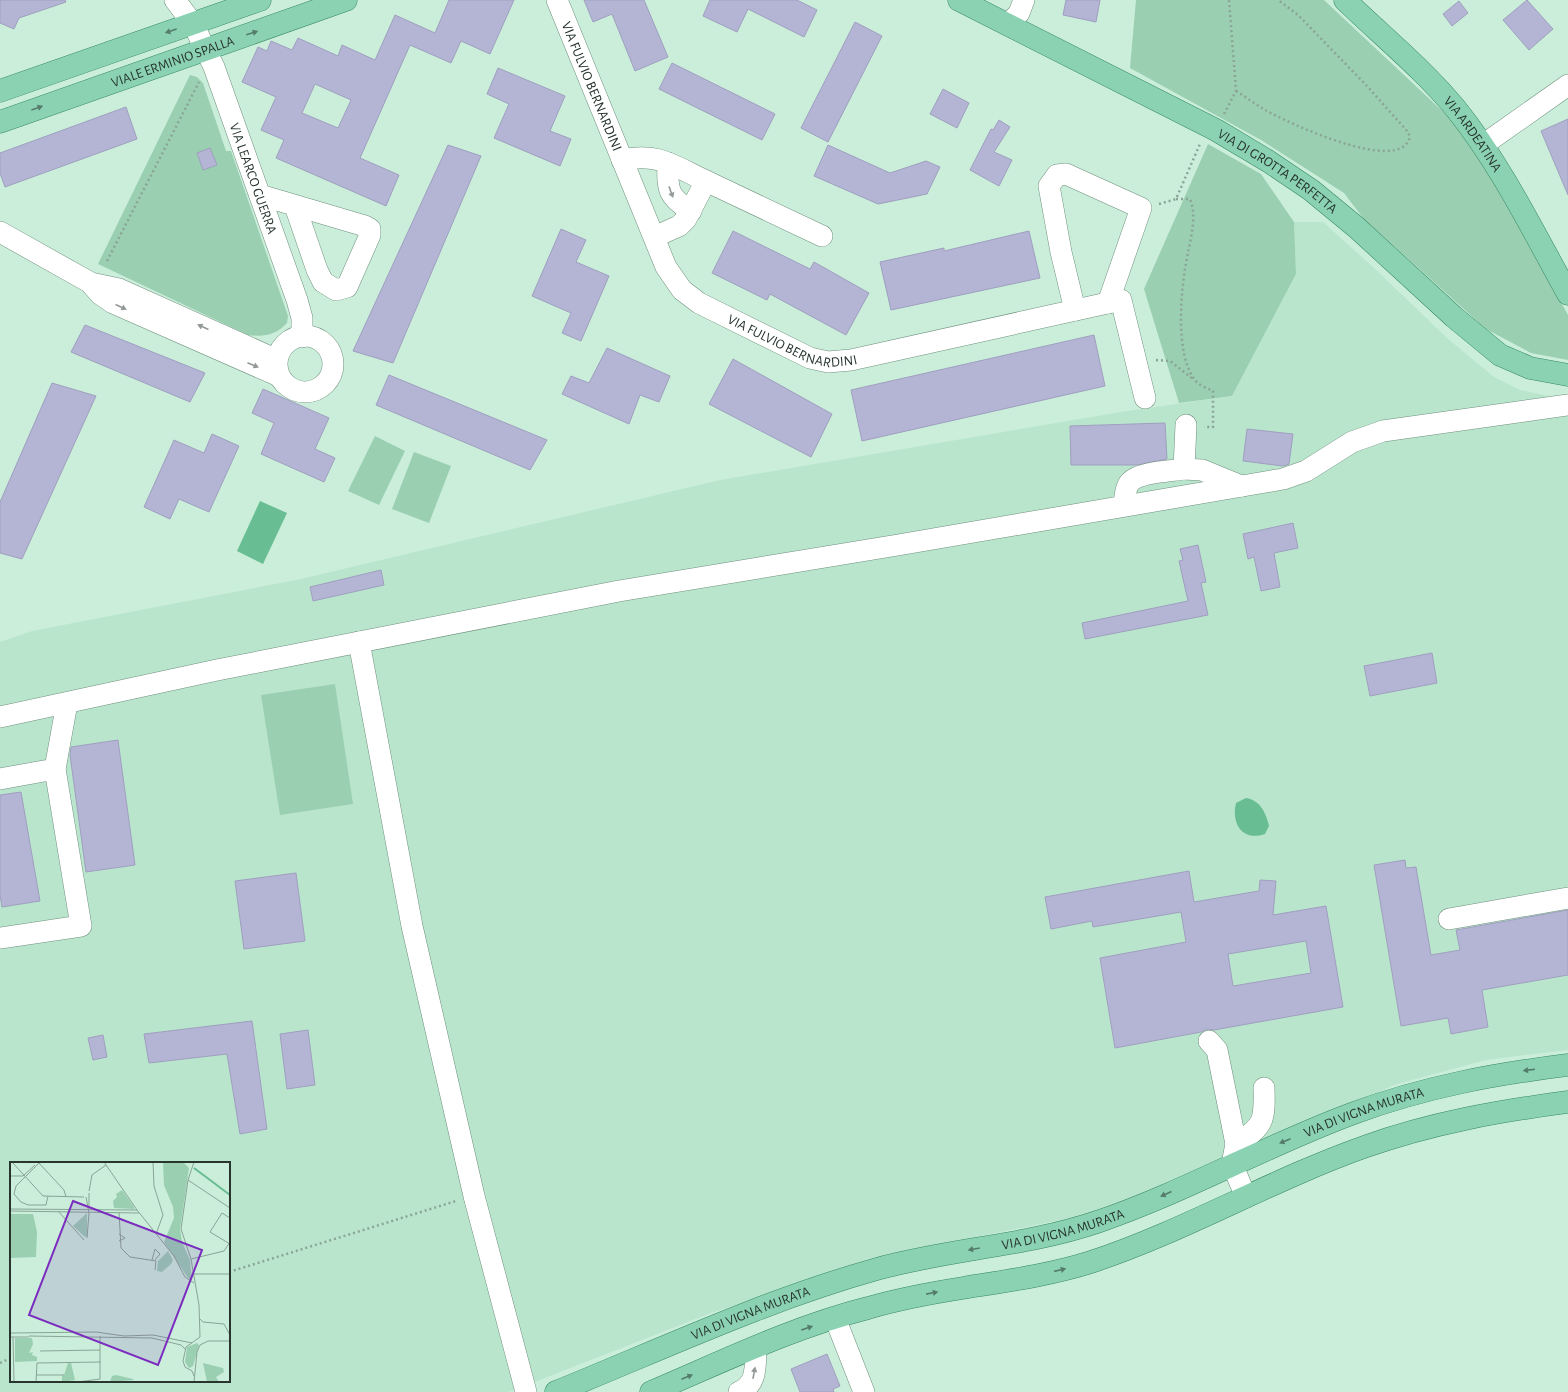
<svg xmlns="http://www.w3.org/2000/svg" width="1568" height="1392" font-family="'Alegreya Sans',sans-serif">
<rect width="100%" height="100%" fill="#caeeda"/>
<!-- built -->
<path fill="#bae5cd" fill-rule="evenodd" d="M 1294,222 L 1323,222 L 1372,266 L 1447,338 L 1494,377 L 1520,390 L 1558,398 L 1568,397 L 1568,1050 L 1486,1060 L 1394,1085 L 1291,1132 L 1100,1212 L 891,1254 L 711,1313 L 509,1392 L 0,1392 L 0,642 L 32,631 L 301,579 L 720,480 L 1121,412 L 1232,396 L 1296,274 ZM 11,1163 L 229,1163 L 229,1381 L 11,1381 Z"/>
<!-- green -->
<g fill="#9acfb2">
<polygon points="1136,0 1324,0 1453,121 1477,151 1568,315 1568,360 1531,353 1486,329 1363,218 1344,193 1261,140 1130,68"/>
<path d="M 190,75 L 197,77 L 203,83 L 226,151 L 231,151 L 288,316 L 287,323 C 276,335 264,337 248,335 L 98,264 Z"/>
<polygon points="1208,144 1261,174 1294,222 1296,274 1232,396 1179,403 1144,289"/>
<polygon points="375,436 405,451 379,505 348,491"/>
<polygon points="414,452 451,466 429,523 392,509"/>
<polygon points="335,684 353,804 280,815 261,695"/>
</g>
<!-- water -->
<g fill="#68bd92">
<polygon points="260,501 287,513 263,564 237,551"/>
<path d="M 1246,798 C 1260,800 1266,813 1269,826 L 1265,834 C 1242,842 1231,823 1236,803 Z"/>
</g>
<!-- building -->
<g fill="#b4b5d5" stroke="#9f9fbf" fill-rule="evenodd">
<polygon points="0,0 65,0 66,2 19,18 14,29 0,23"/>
<path d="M 449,0 L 514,0 L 490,54 L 461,41 L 451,63 L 410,45 L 360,158 L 399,175 L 386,206 L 276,158 L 284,140 L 261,130 L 276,97 L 242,82 L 258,47 L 267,51 L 271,41 L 292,50 L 298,38 L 338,56 L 342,45 L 375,60 L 395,15 L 435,33 ZM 315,84 L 351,100 L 338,128 L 302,113 Z"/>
<polygon points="584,0 644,0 668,57 635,71 612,14 593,22"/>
<polygon points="710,0 797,0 817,10 804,37 748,9 737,32 703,16"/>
<polygon points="1066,0 1100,0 1096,22 1063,15"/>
<polygon points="1527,0 1553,29 1529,50 1503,20"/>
<polygon points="1459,1 1468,13 1452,26 1443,14"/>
<polygon points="855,22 882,36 828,142 801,128"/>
<polygon points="672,63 775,114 762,140 659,89"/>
<polygon points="498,68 565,96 550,131 571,139 560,166 494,138 509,104 487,94"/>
<polygon points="943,89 969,103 957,128 930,114"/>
<polygon points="126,107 137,139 5,187 0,173 0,153"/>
<polygon points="1568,119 1568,195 1541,131"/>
<polygon points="999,120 1010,127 994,152 1012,160 999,186 970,170 991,129 993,130"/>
<polygon points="448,145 481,156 393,363 353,351"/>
<polygon points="828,145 890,173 926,161 940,167 927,194 878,204 814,176"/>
<polygon points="210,148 217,165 203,170 197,153"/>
<polygon points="561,229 586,240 576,262 609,276 581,341 562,333 571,313 532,296"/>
<polygon points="733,231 810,269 814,262 869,293 846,335 770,294 767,300 712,273"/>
<polygon points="1029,231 1040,278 891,310 880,262 944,248 944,251"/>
<polygon points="85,325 205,373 190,402 71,352"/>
<polygon points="1094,335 1105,386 862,441 851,390"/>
<polygon points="607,348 670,376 659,402 640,395 629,424 562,394 571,376 589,383"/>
<polygon points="733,359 832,414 811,457 709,404"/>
<polygon points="389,375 547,440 530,470 376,405"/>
<polygon points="52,383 96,396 22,559 0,553 0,502"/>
<polygon points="263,389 329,418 315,449 335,458 324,482 261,454 274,423 252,413"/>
<polygon points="1165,423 1167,459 1137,465 1071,465 1070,426"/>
<polygon points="1247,429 1293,434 1289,464 1283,466 1243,461"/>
<polygon points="212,434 239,446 209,512 179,499 170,519 144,507 174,440 204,453"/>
<polygon points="1293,523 1298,548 1274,553 1280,587 1261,591 1254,557 1248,559 1243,534"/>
<polygon points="1198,545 1206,582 1201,583 1208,615 1085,639 1082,623 1188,601 1179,561 1183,560 1180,549"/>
<polygon points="381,570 384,585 313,601 310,587"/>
<polygon points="1432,653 1437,683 1370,696 1364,666"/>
<polygon points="118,740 135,865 86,872 70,755 71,747"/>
<polygon points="21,792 40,901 2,907 0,895 0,795"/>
<polygon points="1405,860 1406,868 1416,867 1431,955 1460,950 1456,930 1568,910 1568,975 1482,990 1488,1027 1451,1034 1448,1018 1401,1026 1374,865"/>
<path d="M 1189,871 L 1194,902 L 1259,891 L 1260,880 L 1276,881 L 1273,915 L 1326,906 L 1343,1007 L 1214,1030 L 1207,1029 L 1201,1032 L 1115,1048 L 1100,958 L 1186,942 L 1181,912 L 1093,927 L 1092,921 L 1051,929 L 1045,897 ZM 1306,941 L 1311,973 L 1233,986 L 1228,954 Z"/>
<polygon points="296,873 305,941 244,949 235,881"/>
<polygon points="252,1021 267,1129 240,1134 227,1054 149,1063 144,1034"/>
<polygon points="308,1030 315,1085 287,1089 280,1034"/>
<polygon points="103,1035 107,1057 93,1060 88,1038"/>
<polygon points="827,1354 840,1386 833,1389 834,1392 800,1392 791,1369"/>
</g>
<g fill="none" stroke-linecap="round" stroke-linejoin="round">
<!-- minor casing -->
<g stroke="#6f907d" stroke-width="22">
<g id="minor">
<path id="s1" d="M 175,0 L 193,24 L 214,67 L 297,300 L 302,318 L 302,337"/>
<path id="s2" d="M 557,0 L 666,267 L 682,290 L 699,303 L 810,358 L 828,362 L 851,360 L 1121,300 L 1145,398"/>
<polyline points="1008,25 1019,13 1024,0"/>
<polyline points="1483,145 1568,85"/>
<path d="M 622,160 C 658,152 674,166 706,181 L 686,219 L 679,226 L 654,237"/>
<path d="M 668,163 C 667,190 668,197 691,211"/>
<polyline points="706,181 822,236"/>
<polyline points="260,195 365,226 370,229 370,235 347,287 336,290 323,282 317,270 295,206"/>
<polyline points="0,232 91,283 119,289 277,360"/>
<polyline points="92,285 100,294 113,303 279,376"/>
<polyline points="1075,310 1061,252 1049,186 1057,175 1066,174 1141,208 1108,303"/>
<circle cx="305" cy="364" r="28"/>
<polyline points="1184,469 1202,470 1241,486"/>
<path d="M 1124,505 C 1125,498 1125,488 1130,482 C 1139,472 1171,471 1184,469 L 1186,425"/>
<polyline points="359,642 412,926 474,1196 526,1392"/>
<polyline points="0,717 217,670 619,591 898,545 1283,479 1306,471 1352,442 1383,431 1568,405"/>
<polyline points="0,779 55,769 67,703"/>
<polyline points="1449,919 1568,898"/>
<polyline points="0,938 81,926 55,769"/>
<polyline points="1209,1041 1217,1050 1236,1144 1232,1164 1246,1197"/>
<path d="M 1236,1144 C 1264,1126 1265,1121 1264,1088"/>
<polyline points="835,1318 864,1392"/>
<path d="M 739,1392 C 758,1384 755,1365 756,1348"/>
</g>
</g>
<!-- major casing -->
<g stroke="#368862" stroke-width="23">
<g id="major">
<path id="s3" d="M 959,0 L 1216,130 L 1268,161 L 1311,190 L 1356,227 L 1454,317 L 1500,355 L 1530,368 L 1568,375"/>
<path id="s4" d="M 1345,0 C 1382,36 1423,69 1456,109 C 1501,165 1533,231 1568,294"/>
<polyline points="0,91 260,0"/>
<path id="s5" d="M 0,122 L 346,0"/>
<path id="s6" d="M 556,1392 C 662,1349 766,1300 877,1269 C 949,1249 1026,1246 1097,1222 C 1185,1192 1267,1145 1354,1113 C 1424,1087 1495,1074 1568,1065"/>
<path d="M 651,1392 C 722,1362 793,1327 868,1308 C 899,1299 931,1293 963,1288 C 1006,1281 1050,1275 1091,1262 C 1185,1231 1271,1180 1364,1147 C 1431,1123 1499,1111 1568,1102"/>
</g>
</g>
<!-- path -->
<g stroke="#8aa596" stroke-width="2.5" stroke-dasharray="2 3" stroke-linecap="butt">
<path d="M 1236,91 C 1246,97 1255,104 1265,110 C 1287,122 1400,176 1410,137 L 1408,132 L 1367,86 L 1298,15 L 1278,0"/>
<polyline points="1224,114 1236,91 1229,0"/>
<path d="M 1176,199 L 1190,199 C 1197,215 1191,237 1188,253 C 1181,284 1174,354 1195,380 C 1198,385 1207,388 1213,391 L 1213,427 L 1204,427"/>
<polyline points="1159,204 1176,199 1200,144"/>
<polyline points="107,261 199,82"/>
<polyline points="1156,360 1170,361 1193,379"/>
<polyline points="229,1272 456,1201"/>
<polyline points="0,1363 11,1358"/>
</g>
<!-- minor -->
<use href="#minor" stroke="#fff" stroke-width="21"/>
<!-- major -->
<use href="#major" stroke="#8bd2b2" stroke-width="22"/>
</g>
<!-- one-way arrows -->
<defs><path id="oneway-solid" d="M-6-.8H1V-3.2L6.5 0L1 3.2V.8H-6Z"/></defs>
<g fill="#547c69">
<use href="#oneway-solid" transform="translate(171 31) rotate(161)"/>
<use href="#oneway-solid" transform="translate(252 33) rotate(-18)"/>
<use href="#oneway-solid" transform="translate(37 108) rotate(-20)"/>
<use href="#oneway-solid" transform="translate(1529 1070) rotate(173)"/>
<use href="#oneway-solid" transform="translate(1285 1141) rotate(157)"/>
<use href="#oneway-solid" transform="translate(1166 1194) rotate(156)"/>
<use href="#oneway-solid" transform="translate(974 1249) rotate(170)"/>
<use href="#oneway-solid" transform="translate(1060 1270) rotate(-13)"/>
<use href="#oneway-solid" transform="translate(932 1293) rotate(-11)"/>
<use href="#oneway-solid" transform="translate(807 1328) rotate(-19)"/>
<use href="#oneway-solid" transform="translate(687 1377) rotate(-23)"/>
</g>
<g fill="#939a96">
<use href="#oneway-solid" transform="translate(671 192) rotate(70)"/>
<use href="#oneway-solid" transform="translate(121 307) rotate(25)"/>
<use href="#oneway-solid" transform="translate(203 327) rotate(-156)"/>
<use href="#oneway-solid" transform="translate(253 365) rotate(23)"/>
<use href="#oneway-solid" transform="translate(754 1373) rotate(-80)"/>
</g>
<g text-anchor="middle" stroke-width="3" stroke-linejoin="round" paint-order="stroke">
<!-- street labels -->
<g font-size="14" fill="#27352d" stroke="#d7fbe7">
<text dy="5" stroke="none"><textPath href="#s5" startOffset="183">VIALE ERMINIO SPALLA</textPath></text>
<text dy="5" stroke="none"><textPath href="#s2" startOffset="93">VIA FULVIO BERNARDINI</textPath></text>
<text dy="5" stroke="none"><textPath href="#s4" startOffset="186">VIA ARDEATINA</textPath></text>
<text dy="5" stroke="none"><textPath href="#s3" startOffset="362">VIA DI GROTTA PERFETTA</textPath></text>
<text dy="5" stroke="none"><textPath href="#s1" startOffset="196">VIA LEARCO GUERRA</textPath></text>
<text dy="5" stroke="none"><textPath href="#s2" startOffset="440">VIA FULVIO BERNARDINI</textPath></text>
<text dy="5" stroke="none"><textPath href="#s6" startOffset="858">VIA DI VIGNA MURATA</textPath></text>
<text dy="5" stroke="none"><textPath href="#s6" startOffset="534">VIA DI VIGNA MURATA</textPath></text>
<text dy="5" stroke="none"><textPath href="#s6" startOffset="210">VIA DI VIGNA MURATA</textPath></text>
</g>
</g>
<!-- overview -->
<g transform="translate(10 1162)">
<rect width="220" height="220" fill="#caeeda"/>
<path d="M 153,0 L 173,0 L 179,6 L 170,67 L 172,80 L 180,98 L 182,118 L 178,116 L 154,80 L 164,56 L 163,45 L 154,23 ZM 112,28 L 124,45 L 124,47 L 104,46 L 103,39 L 107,35 L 106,32 ZM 77,51 L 77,74 L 75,75 L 63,64 ZM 0,52 L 23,52 L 27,70 L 26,95 L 0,96 ZM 158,89 L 163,98 L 161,102 L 152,110 L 147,109 L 148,99 ZM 5,176 L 22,176 L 23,182 L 19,191 L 23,190 L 22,193 L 27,195 L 27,199 L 5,200 ZM 187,181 L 189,183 L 183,204 L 179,206 L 175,200 L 177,185 ZM 58,201 L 61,201 L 65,218 L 52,220 L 52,214 L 54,213 ZM 193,201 L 213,206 L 214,210 L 206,215 L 209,220 L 197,220 ZM 106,213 L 123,217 L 124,218 L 100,220 L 102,214 Z" fill="#9acfb2"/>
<path fill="none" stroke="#68bd92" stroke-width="2" d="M 184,6 L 220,33"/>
<path fill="none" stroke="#89a495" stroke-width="1" d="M 2,0 L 33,34 L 74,35M 28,0 L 54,28 L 56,35M 94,0 L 127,48M 143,0 L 144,24 L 153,53 L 146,72M 29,1 L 6,24 L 4,32 L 11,40 L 18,43 L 36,43 L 38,34M 0,14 L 13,14 L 25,3M 178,18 L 220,46M 79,29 L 82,13 L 96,3M 76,35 L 79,51 L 77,76M 79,44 L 79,31M 0,47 L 127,48 L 164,94 L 175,115 L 184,121M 0,49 L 129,51M 48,49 L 74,78M 109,50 L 111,86 L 120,95 L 146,99 L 145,108M 220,56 L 212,51 L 200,70 L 220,82M 109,72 L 115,76 L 109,79M 181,97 L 214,89 L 220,80M 142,98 L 145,87 L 150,92 L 145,98M 183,112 L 220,112M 190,157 L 193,160 L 214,162 L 220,173M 0,171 L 86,170 L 114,174 L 143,173 L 182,181M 19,174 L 142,176 L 171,183 L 175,187M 0,175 L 19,175M 3,175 L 4,220M 30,189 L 90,188M 26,213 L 54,213M 184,214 L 182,209 L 175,205 L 173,199 L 176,185 L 190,175 L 189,143 L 181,97 L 171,67 L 178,18 L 184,0M 26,220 L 27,201 L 91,200M 68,220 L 90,217 L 90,174M 184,220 L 187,190 L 190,183 L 198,179 L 220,179"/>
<path fill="#7b2cbf" fill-opacity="0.15" stroke="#7b2cbf" stroke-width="2" d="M 63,39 L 192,88 L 148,203 L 19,153 Z"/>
<rect width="220" height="220" fill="none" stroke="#27352d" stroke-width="2"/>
</g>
</svg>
